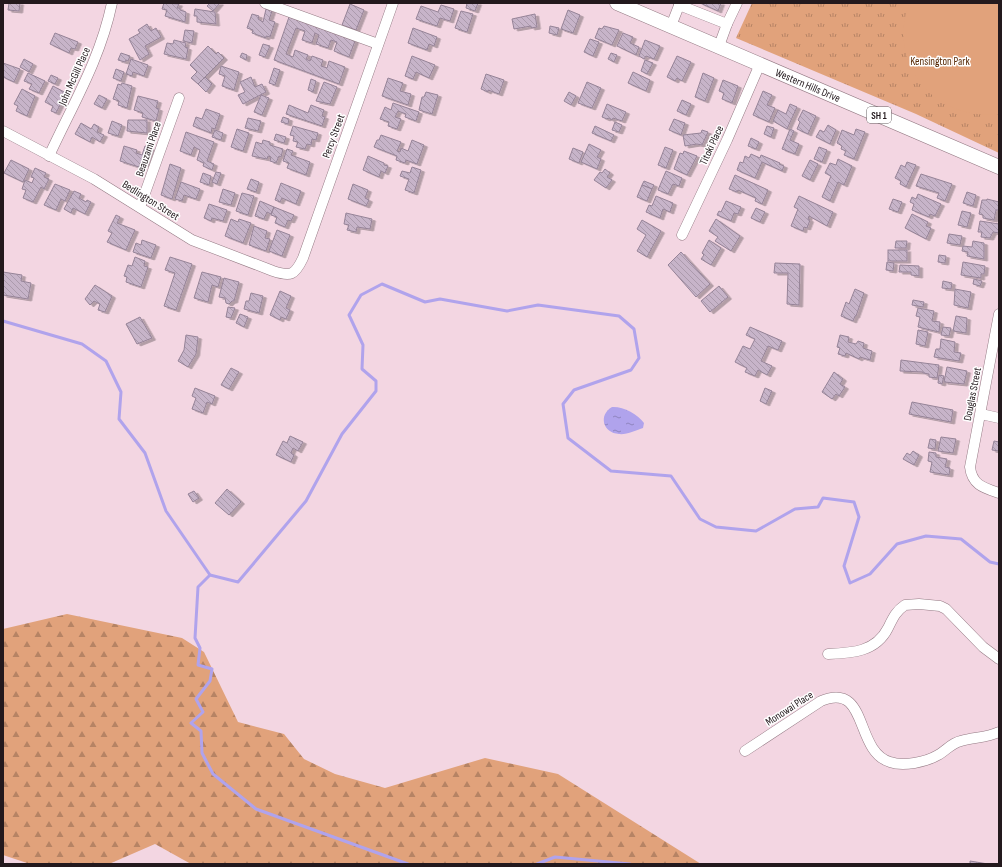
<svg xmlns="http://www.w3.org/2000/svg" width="1002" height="867" font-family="'Sofia Sans Condensed',sans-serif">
<defs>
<pattern id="grass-tufts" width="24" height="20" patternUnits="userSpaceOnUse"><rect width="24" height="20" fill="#e1a27b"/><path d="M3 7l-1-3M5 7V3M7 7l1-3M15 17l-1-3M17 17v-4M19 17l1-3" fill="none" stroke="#b68364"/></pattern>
<pattern id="forest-firs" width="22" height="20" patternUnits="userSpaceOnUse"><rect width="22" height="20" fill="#e1a27b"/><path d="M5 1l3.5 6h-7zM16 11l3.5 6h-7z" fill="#b68364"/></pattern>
<pattern id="water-ripples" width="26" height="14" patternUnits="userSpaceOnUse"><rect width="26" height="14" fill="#b0a3ec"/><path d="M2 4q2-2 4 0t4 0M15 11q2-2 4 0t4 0" fill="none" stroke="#8f84bf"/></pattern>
<pattern id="building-back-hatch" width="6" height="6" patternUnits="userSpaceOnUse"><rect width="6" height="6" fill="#c7b4c9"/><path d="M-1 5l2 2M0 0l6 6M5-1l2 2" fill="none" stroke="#ab9aac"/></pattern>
<filter id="shadow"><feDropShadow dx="3.5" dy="2" stdDeviation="0" flood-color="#0004"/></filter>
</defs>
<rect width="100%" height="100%" fill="#f3d6e2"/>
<!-- grass -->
<polygon fill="url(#grass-tufts)" points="752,3 999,3 999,153 916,114 736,38"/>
<!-- forest -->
<polygon fill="url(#forest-firs)" points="67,614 182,638 204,652 238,722 284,734 304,759 335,774 385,788 485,758 558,774 701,864 191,864 155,844 109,864 30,864 3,855 3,629"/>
<!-- garden -->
<path fill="#e1a27b" d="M 909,3 L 999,3 L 999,114 C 935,121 887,65 909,3 Z"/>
<!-- water -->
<path fill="url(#water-ripples)" d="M 612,407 C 622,406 638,414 644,423 L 643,428 C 637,430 626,435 619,434 C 603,433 598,415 612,407 Z"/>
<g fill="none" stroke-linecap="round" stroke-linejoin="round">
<!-- stream -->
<g stroke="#b0a3ec" stroke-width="3">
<polyline points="3,321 82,344 106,361 121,392 119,419 145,453 166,511 210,575 238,582 306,501 342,434 376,391 376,381 362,369 363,345 349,315 361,295 382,284 425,302 440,299 507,311 538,305 619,316 634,329 639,358 631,370 574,390 563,404 568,438 611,471 671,476 700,519 716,527 756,531 795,509 818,507 823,498 854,502 859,517 844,566 850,583 870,574 897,544 926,536 961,539 990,562 999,564"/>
<polyline points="210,575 198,587 195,638 200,648 198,665 212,669 210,681 196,699 203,712 191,723 201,731 202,753 213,774 256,809 408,864"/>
<polyline points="537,864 555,857 630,864"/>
</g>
</g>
<!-- building -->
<g fill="url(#building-back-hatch)" stroke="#958397" filter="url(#shadow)">
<polygon points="9,3 20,3 19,11 8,10"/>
<polygon points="164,3 179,4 177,8 180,8 180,10 186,12 185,22 165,16 167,10 162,9"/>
<polygon points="210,3 220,3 213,11 207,6"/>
<polygon points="467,3 478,3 475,11 466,8"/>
<polygon points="700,3 721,3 718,11"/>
<polygon points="350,4 364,10 356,30 342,25"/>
<polygon points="441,5 454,9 450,21 440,18 437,26 416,19 421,6 438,12"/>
<polygon points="195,9 215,12 216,24 197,22 197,16 194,16"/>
<polygon points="266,9 272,11 269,20 275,22 270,37 266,36 266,38 252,33 253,30 247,28 252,14 259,16 258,19 263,22"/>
<polygon points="568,10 580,15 573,33 561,29"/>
<polygon points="461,11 473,14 467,32 455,28"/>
<polygon points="535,14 537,27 531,28 531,26 514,29 512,19"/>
<polygon points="289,17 355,41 349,57 334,51 337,42 331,40 328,48 316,44 319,35 315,33 312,43 302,40 305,31 296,28 286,54 293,57 295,50 308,55 306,59 310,61 312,56 323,60 321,66 327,68 329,61 345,67 339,84 274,60"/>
<polygon points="147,24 151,31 156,28 161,37 145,46 149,54 140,60 129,39 140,33 138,30"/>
<polygon points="550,26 559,28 557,35 549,33"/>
<polygon points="604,26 619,30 612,45 595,38 599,28 602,29"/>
<polygon points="413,28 437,37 434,46 429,44 427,50 408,43"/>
<polygon points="185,30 194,31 192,43 183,41"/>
<polygon points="55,33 78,42 75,49 71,48 69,53 50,44"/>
<polygon points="623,33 633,37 630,43 639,47 636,55 617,46"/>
<polygon points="590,39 599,42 593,56 584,52"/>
<polygon points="174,40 186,43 185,47 188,48 186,59 164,54 167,43 173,44"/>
<polygon points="645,40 660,46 654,59 646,56 644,59 639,56"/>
<polygon points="263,44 270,46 265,57 259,55"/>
<polygon points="208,46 216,54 218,52 224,58 198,84 191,78 197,72 190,65"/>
<polygon points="121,53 130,56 128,61 126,60 125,62 118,60"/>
<polygon points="242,53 247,55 246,60 240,57"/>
<polygon points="611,53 617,55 614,62 608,59"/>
<polygon points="412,56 435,65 429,78 416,72 413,79 405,76"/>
<polygon points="677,56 691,62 682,81 677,78 675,81 667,77"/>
<polygon points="24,59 33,64 29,72 20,67"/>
<polygon points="131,59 148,65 144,76 133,72 132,76 126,74"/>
<polygon points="645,60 653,63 647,74 641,71"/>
<polygon points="3,63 20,69 14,82 3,77"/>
<polygon points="221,66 239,72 234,90 222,86 225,76 219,74"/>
<polygon points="274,68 280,70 275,85 269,83"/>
<polygon points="116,69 124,72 121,81 113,78"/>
<polygon points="633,72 650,80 646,91 628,83"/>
<polygon points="28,73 45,81 39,93 29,89 32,84 24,81"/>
<polygon points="703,73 714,78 705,101 695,97"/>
<polygon points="486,74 504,80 499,94 488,90 488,92 481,89"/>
<polygon points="51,75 58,78 55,84 48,81"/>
<polygon points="205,77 212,84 206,92 198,84"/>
<polygon points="251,77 255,87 262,84 266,92 243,104 238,95 245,92 240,82"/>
<polygon points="388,78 403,83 400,91 411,94 408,105 382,96"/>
<polygon points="311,79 316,81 313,92 308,90"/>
<polygon points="723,80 738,86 732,103 722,99 724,93 719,91"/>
<polygon points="324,82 337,87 330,104 316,101"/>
<polygon points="587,82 601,88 592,108 578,103"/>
<polygon points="122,83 132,86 127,108 118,105 119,101 113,99 118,84 121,85"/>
<polygon points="53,86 66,93 56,113 51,111 53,106 45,102"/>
<polygon points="22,89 35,96 27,116 16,111 18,106 14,104"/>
<polygon points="763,91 772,95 767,105 775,108 769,122 753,115"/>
<polygon points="426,92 438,95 432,114 419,110 422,97 424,97"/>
<polygon points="569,92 576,96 571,105 564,101"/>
<polygon points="99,95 107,99 102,108 94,104"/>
<polygon points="261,95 269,98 262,115 254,112"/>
<polygon points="138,96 158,101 156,108 159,109 156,121 142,117 143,113 134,110"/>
<polygon points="682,100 691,104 686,115 677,111"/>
<polygon points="393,103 419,112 416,121 405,117 406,114 398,111 395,117 401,119 397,129 388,126 389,122 380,119 385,107 391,110"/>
<polygon points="607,104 626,112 622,121 613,118 612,120 608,118 607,119 602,117"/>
<polygon points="790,104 797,107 787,129 773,121 778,110 786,114"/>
<polygon points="289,105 308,113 311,105 324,110 322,116 325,117 322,126 286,114"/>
<polygon points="206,109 220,114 215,129 212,128 211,133 193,126 196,117 202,119"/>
<polygon points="803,110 816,116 808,134 797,129 800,122 798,120"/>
<polygon points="283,117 289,119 288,124 281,122"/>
<polygon points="248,118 261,121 258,131 245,128"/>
<polygon points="674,119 685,123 681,135 669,130"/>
<polygon points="128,120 147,120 147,133 127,131"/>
<polygon points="112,121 122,125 118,136 108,133"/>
<polygon points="615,122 622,125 619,132 612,130"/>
<polygon points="81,123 91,129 94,124 99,127 97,132 104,135 100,142 92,137 90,142 75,134"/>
<polygon points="828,125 836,130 830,144 816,137 820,130 824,132"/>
<polygon points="293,126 318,133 316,140 312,139 311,145 307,144 305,149 296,147 298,142 293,141 294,136 290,135"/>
<polygon points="595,126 614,135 611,141 592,133"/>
<polygon points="767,126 774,128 771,137 764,134"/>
<polygon points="237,129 249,133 243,151 231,147"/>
<polygon points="790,129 794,131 790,140 799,144 795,154 782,149"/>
<polygon points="856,129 865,132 854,159 844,155 846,151 841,149 842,146 837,143 842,130 854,135"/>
<polygon points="215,130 223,133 221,140 212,137"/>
<polygon points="702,130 708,132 702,145 697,144 685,146 683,135 701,133"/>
<polygon points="186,132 214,142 207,161 214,164 212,170 203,166 204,163 197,160 200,150 194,147 191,155 180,151"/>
<polygon points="276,134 286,137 284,143 274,140"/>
<polygon points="381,135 401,142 397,151 400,152 401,148 408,151 412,140 424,145 417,164 406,160 405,163 396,160 397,156 374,147 377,140 379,140"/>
<polygon points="751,138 759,142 756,149 748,146"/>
<polygon points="263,140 270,142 270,145 283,149 281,157 279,156 276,163 270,161 271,157 268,156 267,159 252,156 256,142 262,144"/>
<polygon points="589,144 601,150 597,157 601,159 597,169 581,162"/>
<polygon points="124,146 137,150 136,153 142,155 145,146 151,148 145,165 140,163 139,167 120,161"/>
<polygon points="665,147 673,150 666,168 658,165"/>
<polygon points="819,147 827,150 822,162 814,159"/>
<polygon points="573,148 583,152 579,163 569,159"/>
<polygon points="287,149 293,151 291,155 310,162 306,175 287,168 289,163 283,161"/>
<polygon points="684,151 697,156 687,175 674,169 680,153 683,154"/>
<polygon points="751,154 760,158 761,155 780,163 779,164 784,166 782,171 762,162 755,178 737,170 740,162 743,163 745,156 749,158"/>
<polygon points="368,156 384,163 384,165 388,166 385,173 381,171 379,177 363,170"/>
<polygon points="838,159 852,166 844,185 838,182 830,201 822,197 831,176 825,173 830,163 836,165"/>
<polygon points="11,160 29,169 23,182 4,173"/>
<polygon points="810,160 818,164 810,180 802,176"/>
<polygon points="907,162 916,165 906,187 900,184 901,181 895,178 901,165 905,167"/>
<polygon points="170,164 181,168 172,199 161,195"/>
<polygon points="412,167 421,170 414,193 405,190 409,179 400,176 402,171 410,173"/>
<polygon points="35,168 46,173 44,177 49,179 44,189 41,187 33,202 23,198 26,190 22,189 25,180 32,183 34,178 31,177"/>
<polygon points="605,169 610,173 607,177 612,180 606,188 594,180 600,172 602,173"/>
<polygon points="666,171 682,178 679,186 673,184 668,194 658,190"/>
<polygon points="216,172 221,173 217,184 212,182"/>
<polygon points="203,173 211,176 209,185 200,182"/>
<polygon points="921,174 952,184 945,201 937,198 939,193 916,186"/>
<polygon points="735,175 768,190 762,204 755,201 756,198 738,190 737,192 729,189"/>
<polygon points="251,179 259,182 256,192 247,189"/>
<polygon points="644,181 654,185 652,189 642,185"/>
<polygon points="181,182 200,189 196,199 184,195 182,201 175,199"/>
<polygon points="281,183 301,191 296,204 282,198 280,202 275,200"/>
<polygon points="55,184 70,190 65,201 61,199 56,210 44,205"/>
<polygon points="353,184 368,190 365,198 369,200 366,206 348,199"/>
<polygon points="642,185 652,189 647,201 637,197"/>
<polygon points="223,189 235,193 231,205 219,202"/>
<polygon points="74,191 81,194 79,198 86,202 87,200 91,202 85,214 73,208 71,213 64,209"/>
<polygon points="967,192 976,195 973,206 963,203"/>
<polygon points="242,193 254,196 248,215 236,211"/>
<polygon points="918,194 941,204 935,216 930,214 929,217 912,210 914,204 910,202 912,197 916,199"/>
<polygon points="656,196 673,203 670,212 663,209 660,218 646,212 649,205 652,206"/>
<polygon points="799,196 833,212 827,226 809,216 808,219 810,220 807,228 804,227 803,231 791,226 798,209 794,207"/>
<polygon points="893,199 902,202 898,212 889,209"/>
<polygon points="987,199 999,202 999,210 996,210 994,220 983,218 983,215 979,214 982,200 987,200"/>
<polygon points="260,201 274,207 271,214 267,212 264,219 255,216"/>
<polygon points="726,201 741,207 738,214 734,213 731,221 717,215 719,211 721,212"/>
<polygon points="209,204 227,210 223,221 212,218 211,221 204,218"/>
<polygon points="274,207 294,215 291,221 288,220 285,227 275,223 277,217 271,215"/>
<polygon points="756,208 765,212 760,222 751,218"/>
<polygon points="962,211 971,213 967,227 958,225"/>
<polygon points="346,213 372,219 370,229 357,227 356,232 347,230 349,225 344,224"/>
<polygon points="912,214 928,222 926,226 931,228 926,239 905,228"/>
<polygon points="116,215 120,217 117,223 135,230 126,250 107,242 112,233 108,231"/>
<polygon points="231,219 238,222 239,219 251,223 243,243 225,236"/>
<polygon points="716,219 740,236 731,251 715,241 718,237 709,231"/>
<polygon points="642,220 661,231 647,257 637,251 646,235 637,229"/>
<polygon points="980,221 999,224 999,233 993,232 990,238 981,237 982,232 978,232"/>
<polygon points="254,226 267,231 265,238 270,239 266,251 249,245"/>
<polygon points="277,230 290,235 282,256 269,251"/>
<polygon points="949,234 962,236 960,245 947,243"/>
<polygon points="142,240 156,245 151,258 133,252 136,243 141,245"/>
<polygon points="709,240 721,248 711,265 701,259 704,255 702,253"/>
<polygon points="896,241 907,241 906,248 895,248"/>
<polygon points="973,241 984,243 984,259 967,256 968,252 962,251 963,246 972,247"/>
<rect x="888" y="250" width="19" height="11"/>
<polygon points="681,252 710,284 696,297 668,265"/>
<polygon points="939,255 946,256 945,263 938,262"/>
<polygon points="135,257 145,261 144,266 148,267 141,287 126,282 127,277 124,276 128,265 132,266"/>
<polygon points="170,257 192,264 176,310 164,306 175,273 165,270"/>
<polygon points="887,262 894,263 893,271 886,270"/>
<polygon points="963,262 985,266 984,274 981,274 981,278 961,275"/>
<polygon points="775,263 800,264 799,305 787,304 788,273 774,273"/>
<polygon points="900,265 919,266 919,276 911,275 911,272 899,272"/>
<polygon points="3,272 22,275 21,281 31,283 28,299 3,295"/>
<polygon points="202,272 221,277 218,287 212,285 208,302 194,298"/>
<polygon points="224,278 239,282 234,301 232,301 229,304 226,303 225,298 219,297"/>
<polygon points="974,279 982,281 980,286 973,284"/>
<polygon points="943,281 952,283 951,289 942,288"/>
<polygon points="95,285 112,296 105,312 98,310 100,304 94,301 90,305 85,299"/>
<polygon points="719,286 728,297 710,312 701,301"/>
<polygon points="855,289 864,293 856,316 855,316 853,321 841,316 846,302 849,304"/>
<polygon points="955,289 971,292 968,308 954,305"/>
<polygon points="280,291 291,296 286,308 290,310 286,319 281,317 280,320 270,315"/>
<polygon points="251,293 263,296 259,313 244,309 246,301 249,301"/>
<polygon points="913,300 924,302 923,307 912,305"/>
<polygon points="228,307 235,308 231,318 226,317"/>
<polygon points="918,308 934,311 932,321 940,322 939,332 918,327 920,317 916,316"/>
<polygon points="240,314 248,317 244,327 236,323"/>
<polygon points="956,316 967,318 966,333 953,331"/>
<polygon points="140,317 152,338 137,344 126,324"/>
<polygon points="750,327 782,341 778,350 768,346 761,361 772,366 767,375 758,370 755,376 745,372 747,368 735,362 743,346 750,349 755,339 746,335"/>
<polygon points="943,327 951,328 949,336 941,335"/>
<polygon points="918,330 928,332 925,346 916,344"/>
<polygon points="186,335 198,337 196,354 188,367 178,361 184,350"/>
<polygon points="840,335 849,337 848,342 856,344 858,341 864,343 863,348 872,351 870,360 860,357 859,359 846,353 845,356 838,354 840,348 837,347"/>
<polygon points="941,339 955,342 954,352 961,353 959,361 934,357 936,349 940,349"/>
<polygon points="901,360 939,365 937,378 929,377 929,374 923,373 923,372 900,371"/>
<polygon points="947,367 967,371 964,384 944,382"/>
<polygon points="231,368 239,372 229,389 221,385"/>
<polygon points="834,372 843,379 840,384 845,387 839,396 836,394 832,399 822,392"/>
<polygon points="939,375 944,376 942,384 938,383"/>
<polygon points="195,388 215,396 212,404 207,402 203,413 192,409 196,398 192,396"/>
<polygon points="765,388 772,391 766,404 760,401"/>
<polygon points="912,402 953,410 951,422 909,414"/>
<polygon points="290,436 303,442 298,451 293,448 291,453 294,455 291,462 276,455 283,441 287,443"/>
<polygon points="941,437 956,439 953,453 938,451"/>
<polygon points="930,439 936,440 935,449 928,448"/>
<polygon points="994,441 999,442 999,451 992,450"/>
<polygon points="913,451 919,455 914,465 903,459 907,453 910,455"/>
<polygon points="929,452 936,453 936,457 947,459 945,467 950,468 949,475 930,472 932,462 928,461"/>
<polygon points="227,489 241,502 229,515 215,503"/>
<polygon points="194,491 199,498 193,502 188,494"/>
<polygon points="970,861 988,864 970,864"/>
</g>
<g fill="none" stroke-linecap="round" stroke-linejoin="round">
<!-- minor casing -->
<g stroke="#947a84" stroke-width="11">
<g id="minor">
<polyline points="265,3 378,44"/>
<polyline points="679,5 727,24 719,46"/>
<polyline points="727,24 737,3"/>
<polyline points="671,26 680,3"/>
<path d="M 3,131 L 94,179 L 192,240 L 273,271 C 291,277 295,275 303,258 L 393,3"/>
<path d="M 49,156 C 73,104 100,60 112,3"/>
<polyline points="140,207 179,98"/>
<polyline points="682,235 727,140 760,64"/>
<path d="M 999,314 L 970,467 C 972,485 984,488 999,493"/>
<polyline points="981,414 999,418"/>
<path d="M 828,654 C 852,653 876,652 888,628 C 893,618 896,611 905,605 L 919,604 L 940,606 L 946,609 L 983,647 L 999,659"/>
<path d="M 745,751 L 821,701 C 869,681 854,751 890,762 C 903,767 926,762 938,755 C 946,751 951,743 961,741 C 974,737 986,738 999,732"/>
</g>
</g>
<!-- highway casing -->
<g stroke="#947a84" stroke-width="15">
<polyline id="highway" points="617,3 999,167"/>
</g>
<!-- minor -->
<use href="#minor" stroke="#fff" stroke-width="10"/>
<!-- highway -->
<use href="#highway" stroke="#fff" stroke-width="14"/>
</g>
<g text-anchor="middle" stroke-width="3" stroke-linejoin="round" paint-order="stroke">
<!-- shield labels -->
<rect fill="#fff" stroke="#655e61" stroke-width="1" x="867" y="107" width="24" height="16" rx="3"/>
<g font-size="10" font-weight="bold" fill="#23191d">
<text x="879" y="119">SH 1</text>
</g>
<!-- park labels -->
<g font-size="11" fill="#562804" stroke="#fff">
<text x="940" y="65">Kensington Park</text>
</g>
<!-- street labels -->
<g font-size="11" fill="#23191d" stroke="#fff">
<text transform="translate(74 76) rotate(-66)" y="4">John McGill Place</text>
<text transform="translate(808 85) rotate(23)" y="4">Western Hills Drive</text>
<text transform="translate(333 136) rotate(-70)" y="4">Percy Street</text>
<text transform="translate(711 145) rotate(-65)" y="4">Titoki Place</text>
<text transform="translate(148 149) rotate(-71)" y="4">Beauzami Place</text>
<text transform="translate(151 200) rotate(32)" y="4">Bedlington Street</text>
<text transform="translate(972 394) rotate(-79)" y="4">Douglas Street</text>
<text transform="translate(789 708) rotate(-33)" y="4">Monowai Place</text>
</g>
</g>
<!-- border -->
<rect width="1002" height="867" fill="none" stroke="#23191d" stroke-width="8"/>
</svg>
